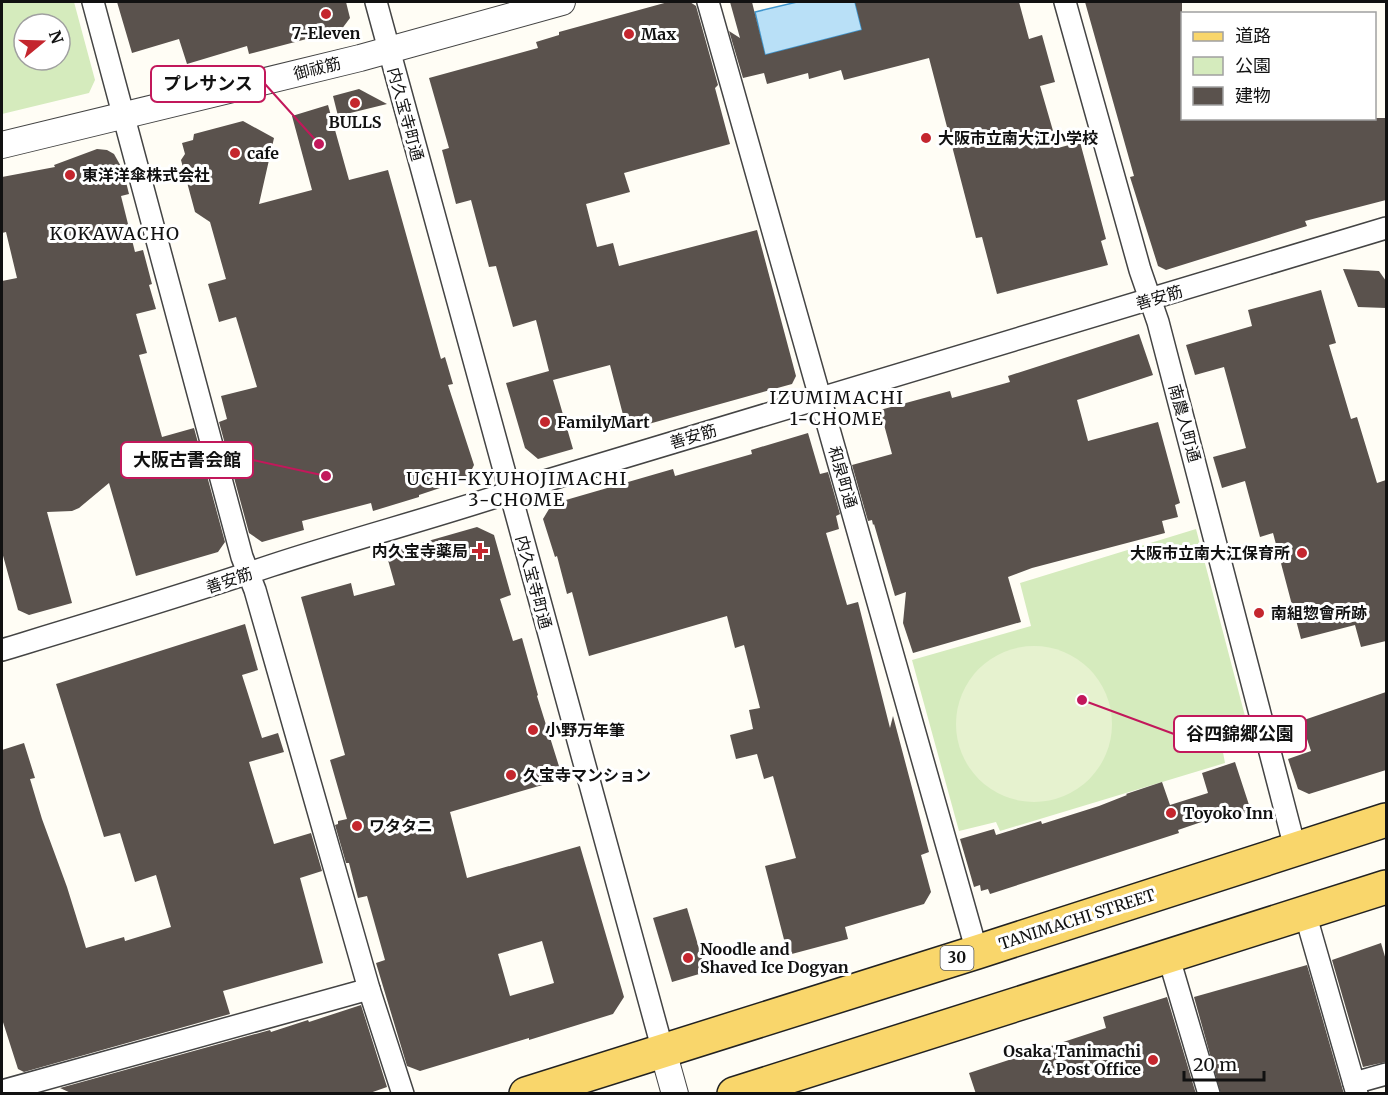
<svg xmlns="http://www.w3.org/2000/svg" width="1388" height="1095" font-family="Merriweather,'Noto Sans JP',serif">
<rect width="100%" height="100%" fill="#fffdf5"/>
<!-- green -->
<g fill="#d5ebbd" fill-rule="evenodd">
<path d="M 2,2 L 74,2 L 95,80 L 89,93 L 2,114 ZM 24,24 L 60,24 L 60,60 L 24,60 Z"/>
<polygon points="1196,529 1251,739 1222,747 1225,763 1000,831 996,822 959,831 912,660 1031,626 1020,583"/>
</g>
<!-- pitch -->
<circle fill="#e6f2cf" cx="1034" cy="724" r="78"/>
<!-- water -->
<polygon fill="#b9e0f7" stroke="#3f96cf" stroke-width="1.5" points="797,2 855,2 862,30 765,55 755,12"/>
<!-- building -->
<g fill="#5a524d" fill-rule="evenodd">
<polygon points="117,2 346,2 350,18 341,30 249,54 247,46 187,64 179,39 132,53"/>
<polygon points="668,2 690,2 696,6 718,85 715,88 730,144 624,173 630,192 586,204 597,247 613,243 619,266 757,230 796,376 792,384 627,430 610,365 553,380 573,449 538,459 525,448 506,383 549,371 536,320 513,327 496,266 489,267 471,200 456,204 442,150 449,148 429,78 538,48 536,42 559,35 559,32"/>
<polygon points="730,2 752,2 765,55 862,30 855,2 1019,2 1029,39 1042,35 1055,82 1040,86 1058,148 1080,142 1106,239 1101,241 1108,265 997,294 982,237 976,238 929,58 844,80 841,70 809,79 808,73 767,84 764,73 743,78 729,31 740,38"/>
<polygon points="1085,2 1182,2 1182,118 1386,118 1386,200 1305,221 1307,226 1166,270 1158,266 1130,177 1134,176"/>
<polygon points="359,89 387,104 338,116 333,96"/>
<polygon points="328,105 349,180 388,170 441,359 445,357 453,384 448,385 474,465 467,479 419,495 419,497 373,511 371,503 302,521 304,530 262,542 249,533 219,422 227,419 221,396 257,387 236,317 219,322 208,284 226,279 210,222 195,212 181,160 185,154 182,143 193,140 194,134 243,121 274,138 259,204 312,190 292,116"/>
<polygon points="97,149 107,150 114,154 123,170 129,194 121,196 135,252 143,250 152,284 149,285 156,309 136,314 147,353 139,355 162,437 194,428 225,542 218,552 136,576 109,483 79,508 72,511 47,512 72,603 29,615 18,610 2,552 2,281 17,278 6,232 2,233 2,177 55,167 54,165"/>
<polygon points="1343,269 1379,271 1386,281 1386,308 1358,307"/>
<polygon points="1321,290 1336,343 1329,345 1351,419 1357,417 1377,483 1386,480 1386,641 1361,647 1355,625 1301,639 1273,533 1260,537 1245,481 1222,488 1213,457 1246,448 1224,367 1195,375 1186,345 1252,326 1248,310"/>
<polygon points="1139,334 1153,375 1077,400 1088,441 1158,422 1180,503 1175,505 1178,517 1162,521 1165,533 1032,568 1008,577 1021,622 913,653 903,623 906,592 895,596 874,524 873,525 872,520 868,521 852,465 892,454 880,410 950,391 952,398 1010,382 1008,376"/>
<polygon points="808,433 820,474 828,472 840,514 836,516 839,529 826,533 847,605 858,602 890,728 893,716 929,852 921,855 931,892 924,904 845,927 848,939 788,955 765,866 796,858 773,776 764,779 757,754 736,759 730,735 753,729 749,710 760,708 744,645 735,648 727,616 589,656 572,592 567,594 557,556 555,557 543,519 552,504 673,469 675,476 752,454 751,450"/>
<path d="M 477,527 L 494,535 L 511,595 L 500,599 L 513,641 L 522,638 L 538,695 L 537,696 L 563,779 L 450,812 L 467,878 L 580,846 L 624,997 L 613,1014 L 529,1040 L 529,1038 L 420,1071 L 407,1066 L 376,963 L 385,960 L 367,896 L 358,898 L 349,863 L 346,863 L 335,825 L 338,824 L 338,821 L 347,819 L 330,760 L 345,755 L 301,597 L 351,583 L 354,596 L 395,585 L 386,553 ZM 542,941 L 554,983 L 510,996 L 498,954 Z"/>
<polygon points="245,624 258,670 242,675 262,738 278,733 284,752 249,762 274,844 311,833 322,871 300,878 323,963 223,991 230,1014 24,1072 18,1069 2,1019 2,750 24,743 35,778 30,779 42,819 67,887 86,948 124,937 125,941 171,927 156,875 135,882 120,833 104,837 56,684"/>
<polygon points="1386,692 1386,770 1309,794 1298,789 1288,759 1311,751 1301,721"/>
<polygon points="1235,762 1251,811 1217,821 1216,817 1178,830 1179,833 990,894 988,889 981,891 980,885 974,887 960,839 994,829 996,835 1041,821 1042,824 1099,806 1127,795 1126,794 1162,782 1170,805 1208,793 1202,773"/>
<polygon points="687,908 706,972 672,982 653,918"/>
<polygon points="1381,943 1386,960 1386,1062 1363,1067 1332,960"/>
<polygon points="1307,965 1344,1094 1221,1094 1194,997"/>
<polygon points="1167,997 1196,1094 976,1094 969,1073 1106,1028 1103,1017"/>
<polygon points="361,1005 387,1087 367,1094 73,1094 60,1088 270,1030 271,1032 308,1020 309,1022"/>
</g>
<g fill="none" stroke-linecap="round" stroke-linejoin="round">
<!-- minor casing -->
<g stroke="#444" stroke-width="24">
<g id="minor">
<polyline points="93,2 242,557 255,590 369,989 403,1094"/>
<polyline points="376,2 663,1051"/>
<polyline points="708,2 977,952"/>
<polyline points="1065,2 1140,270 1158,322 1295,848"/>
<path d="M 2,650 C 91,623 181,596 270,566 C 358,537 448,514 535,484 L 1386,228"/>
<polyline points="1305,913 1357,1094"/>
<polyline points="1168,955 1209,1094"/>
<polyline points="1354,1083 1386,1074"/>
<polyline points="2,1091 369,989"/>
</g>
</g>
<!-- tertiary casing -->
<g stroke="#444" stroke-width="28">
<g id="tertiary">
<polyline points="2,145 360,58 562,2"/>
<polyline points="663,1051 675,1094"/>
</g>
</g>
<!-- primary casing -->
<g stroke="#222" stroke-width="36">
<g id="primary">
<polyline points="526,1094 977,952 1386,820"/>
<polyline points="734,1094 1386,887"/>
</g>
</g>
<!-- minor -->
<use href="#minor" stroke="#fff" stroke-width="21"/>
<!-- tertiary -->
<use href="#tertiary" stroke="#fff" stroke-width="26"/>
<!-- primary -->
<use href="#primary" stroke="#f9d66b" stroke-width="33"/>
</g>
<!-- markers -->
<g fill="#c4262e" stroke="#fff" stroke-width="2">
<circle cx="326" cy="14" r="6"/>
<circle cx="629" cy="34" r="6"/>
<circle cx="355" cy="103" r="6"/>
<circle cx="926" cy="138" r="6"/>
<circle cx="235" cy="153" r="6"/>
<circle cx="70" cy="175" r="6"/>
<circle cx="545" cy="422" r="6"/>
<path d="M477 542h6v6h6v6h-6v6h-6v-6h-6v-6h6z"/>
<circle cx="1302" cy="553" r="6"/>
<circle cx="1259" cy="613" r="6"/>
<circle cx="533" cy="730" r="6"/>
<circle cx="511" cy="775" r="6"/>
<circle cx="1171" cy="813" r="6"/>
<circle cx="357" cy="826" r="6"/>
<circle cx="688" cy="958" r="6"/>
<circle cx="1153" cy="1060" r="6"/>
</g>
<g text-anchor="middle" stroke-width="6" stroke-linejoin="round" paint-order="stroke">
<!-- shield labels -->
<rect fill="#fff" stroke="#585858" stroke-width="1.5" x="940.5" y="946" width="33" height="24" rx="4.5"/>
<g font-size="15" font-weight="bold" fill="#111">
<text x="957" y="963">30</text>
</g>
<!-- poi labels -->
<g font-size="16" font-weight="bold" fill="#111" stroke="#fff" text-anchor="start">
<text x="326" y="39" text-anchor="middle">7-Eleven</text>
<text x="641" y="40">Max</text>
<text x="355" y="128" text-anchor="middle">BULLS</text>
<text x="938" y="144">大阪市立南大江小学校</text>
<text x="247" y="159">cafe</text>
<text x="82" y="181">東洋洋傘株式会社</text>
<text x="557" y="428">FamilyMart</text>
<text x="468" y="557" text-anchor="end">内久宝寺薬局</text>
<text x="1290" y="559" text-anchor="end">大阪市立南大江保育所</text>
<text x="1271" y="619">南組惣會所跡</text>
<text x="545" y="736">小野万年筆</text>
<text x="523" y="781">久宝寺マンション</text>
<text x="1183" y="819">Toyoko Inn</text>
<text x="369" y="832">ワタタニ</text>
<text x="700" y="955">Noodle and<tspan x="700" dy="18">Shaved Ice Dogyan</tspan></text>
<text x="1141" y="1057" text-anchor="end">Osaka Tanimachi<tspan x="1141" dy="18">4 Post Office</tspan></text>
</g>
<!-- street labels -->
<g font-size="16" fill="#111" stroke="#fff">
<text transform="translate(317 68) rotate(-14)" y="6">御祓筋</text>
<text transform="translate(406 114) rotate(75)" y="6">内久宝寺町通</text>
<text transform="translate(1159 297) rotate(-17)" y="6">善安筋</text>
<text transform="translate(1185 423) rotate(75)" y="6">南農人町通</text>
<text transform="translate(693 436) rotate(-17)" y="6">善安筋</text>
<text transform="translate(843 477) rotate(74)" y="6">和泉町通</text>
<text transform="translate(229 580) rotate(-19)" y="6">善安筋</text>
<text transform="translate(534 582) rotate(75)" y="6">内久宝寺町通</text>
<text transform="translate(1077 919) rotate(-18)" y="6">TANIMACHI STREET</text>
</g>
<!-- neighbourhood labels -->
<g font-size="18" letter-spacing="1.5" fill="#111" stroke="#fff">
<text x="115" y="240">KOKAWACHO</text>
<text x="837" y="404">IZUMIMACHI<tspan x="837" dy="21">1-CHOME</tspan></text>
<text x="517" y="485">UCHI-KYUHOJIMACHI<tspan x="517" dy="21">3-CHOME</tspan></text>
</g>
</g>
<!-- callouts -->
<path fill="none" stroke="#c2185b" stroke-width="2" d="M319 144L265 84M326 476L253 460M1082 700L1174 734"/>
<g fill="#c2185b" stroke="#fff" stroke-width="2">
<circle cx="319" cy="144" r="6"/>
<circle cx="326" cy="476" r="6"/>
<circle cx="1082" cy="700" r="6"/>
</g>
<g fill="#fff" stroke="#c2185b" stroke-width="2">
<rect x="151" y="66" width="114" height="36" rx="6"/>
<rect x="121" y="442" width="132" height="36" rx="6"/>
<rect x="1174" y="716" width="132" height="36" rx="6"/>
</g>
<g font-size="18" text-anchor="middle" font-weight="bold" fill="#111">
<text x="208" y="90">プレサンス</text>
<text x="187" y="466">大阪古書会館</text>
<text x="1240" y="740">谷四錦郷公園</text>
</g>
<!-- border -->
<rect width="1388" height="1095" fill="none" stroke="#111111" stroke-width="6"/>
<!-- legend -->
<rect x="1181" y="12" width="195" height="108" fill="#ffffff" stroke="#a0a0a0" stroke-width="1.5"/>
<rect x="1193" y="32" width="30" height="9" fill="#f9d66b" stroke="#a0a0a0" stroke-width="1.5"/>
<text x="1235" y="42" font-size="18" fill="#111111">道路</text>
<rect x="1193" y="57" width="30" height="18" fill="#d5ebbd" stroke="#a0a0a0" stroke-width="1.5"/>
<text x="1235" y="72" font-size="18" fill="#111111">公園</text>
<rect x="1193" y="87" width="30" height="18" fill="#5a524d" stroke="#a0a0a0" stroke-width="1.5"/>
<text x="1235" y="102" font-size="18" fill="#111111">建物</text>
<!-- north arrow -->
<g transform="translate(42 42) rotate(71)"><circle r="28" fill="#ffffff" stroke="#a0a0a0" stroke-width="1.5"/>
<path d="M0-4.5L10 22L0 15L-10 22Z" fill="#c4262e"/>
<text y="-9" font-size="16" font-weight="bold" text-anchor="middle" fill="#111111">N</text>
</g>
<!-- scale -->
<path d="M1184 1071v9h80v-9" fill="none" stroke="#111111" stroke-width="3"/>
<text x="1193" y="1071" font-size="18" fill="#111111" stroke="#ffffff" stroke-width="4.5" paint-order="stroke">20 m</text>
</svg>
